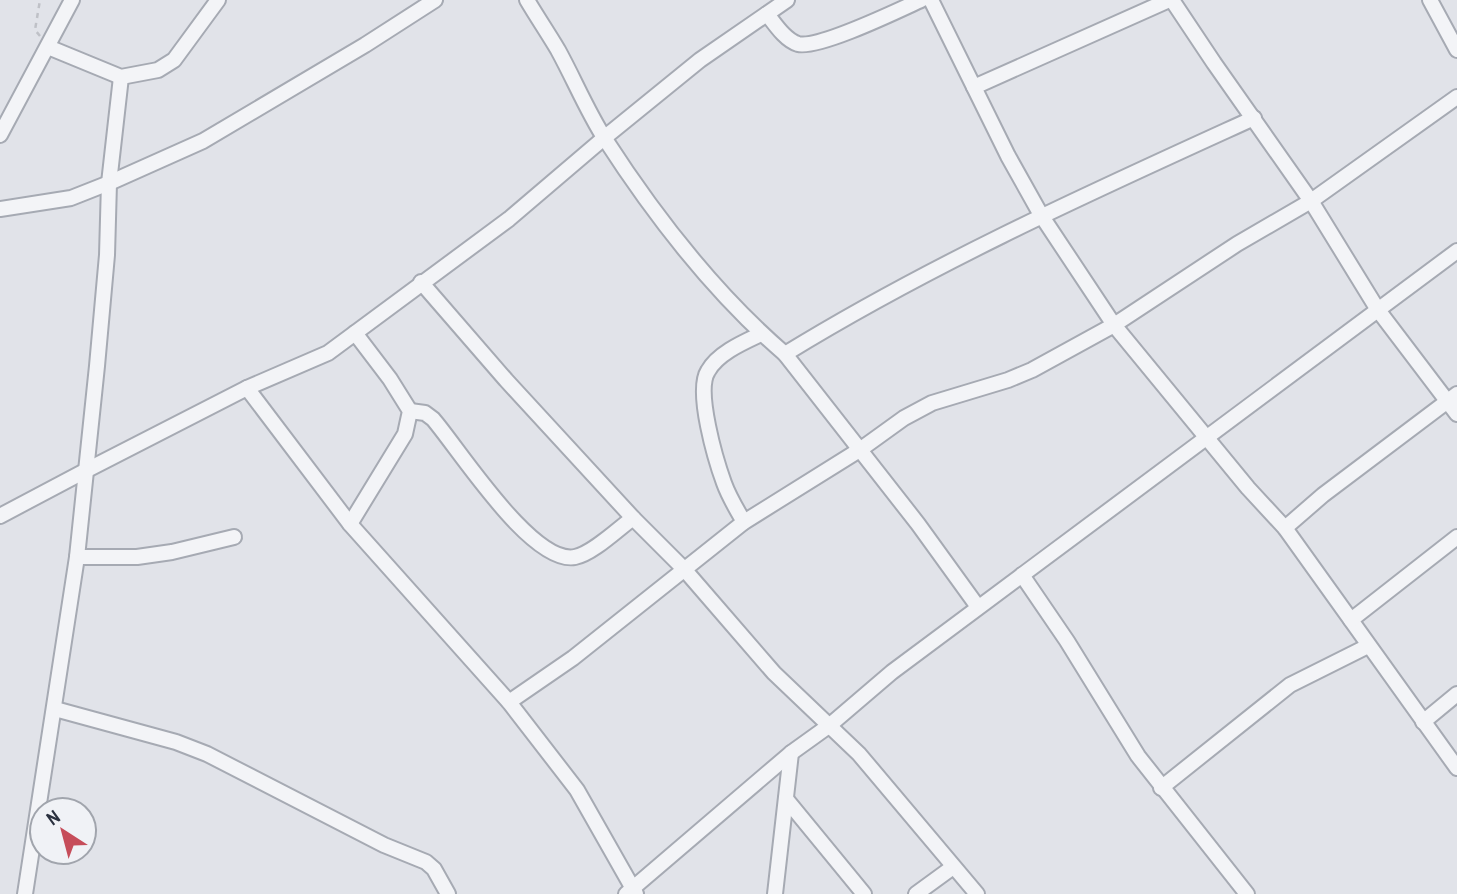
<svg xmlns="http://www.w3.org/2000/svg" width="1457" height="894" font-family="'Archivo Narrow',sans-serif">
<rect width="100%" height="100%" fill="#e1e3e9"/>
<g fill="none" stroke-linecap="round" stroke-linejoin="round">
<!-- minor casing -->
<g stroke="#a6aab3" stroke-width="18">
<g id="minor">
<path d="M 527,0 C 537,17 548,33 558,50 C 574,79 587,111 605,139 C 656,218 714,293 785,354 L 918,524 L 978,607"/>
<polyline points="931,0 1008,156 1041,215 1114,325 1248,488 1285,528 1457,768"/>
<polyline points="1172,0 1214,63 1311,201 1378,310 1457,414"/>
<polyline points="1430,0 1457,50"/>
<path d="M 767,14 C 775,24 785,40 798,44 C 819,49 899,10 921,0"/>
<polyline points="48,47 121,77 158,70 174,60 218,0"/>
<polyline points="974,87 1169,0"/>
<polyline points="0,135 72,0"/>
<polyline points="0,209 71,198 109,183 203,141 365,45 435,0"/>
<polyline points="421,282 506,380 633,518 684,569 774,673 859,754 977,894"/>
<path d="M 785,354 C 935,262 1094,191 1254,118"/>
<polyline points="247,388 350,524 509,702 577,790 636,894"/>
<path d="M 410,411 L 425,413 L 433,419 C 459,449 532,565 575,557 C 592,554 618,529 633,518"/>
<polyline points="0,516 85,471 247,388 328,353 509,219 604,138 700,60 787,0"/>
<path d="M 744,522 C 737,510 729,497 724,483 C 716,461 695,391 708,371 C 718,353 744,342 761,334"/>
<polyline points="350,524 405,434 410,411 390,379 355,333"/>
<polyline points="1285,528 1323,495 1457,394"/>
<polyline points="77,557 137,557 172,552 234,537"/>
<polyline points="1022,575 1067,641 1138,756 1247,894"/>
<polyline points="1351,620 1457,537"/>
<polyline points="509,702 573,658 744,522 861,449 904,418 932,403 1008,380 1032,370 1114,325 1237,244 1311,201 1457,97"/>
<polyline points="55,709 176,742 207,754 384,845 426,862 434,869 448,894"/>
<polyline points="1423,722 1457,694"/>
<polyline points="1161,788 1290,685 1368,646"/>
<polyline points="786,799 864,894"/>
<polyline points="25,894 77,557 97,366 107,255 109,183 121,77"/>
<polyline points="626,894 791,753 830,725 892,672 1457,251"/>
<polyline points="775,894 791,753"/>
<polyline points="916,894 953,867"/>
</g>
</g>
<!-- path -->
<polyline stroke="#bfc1c7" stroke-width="2.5" stroke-dasharray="5 5" stroke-linecap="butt" points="40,36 35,30 40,0"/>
<!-- minor -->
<use href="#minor" stroke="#f3f4f7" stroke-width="14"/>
</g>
<!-- north arrow -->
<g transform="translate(63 831) rotate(324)"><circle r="33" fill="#f0f2f6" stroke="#a1a5ad" stroke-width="2"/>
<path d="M0-5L12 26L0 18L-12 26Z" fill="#c64d5a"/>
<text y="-10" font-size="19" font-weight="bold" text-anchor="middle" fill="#2a313f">N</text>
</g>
</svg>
